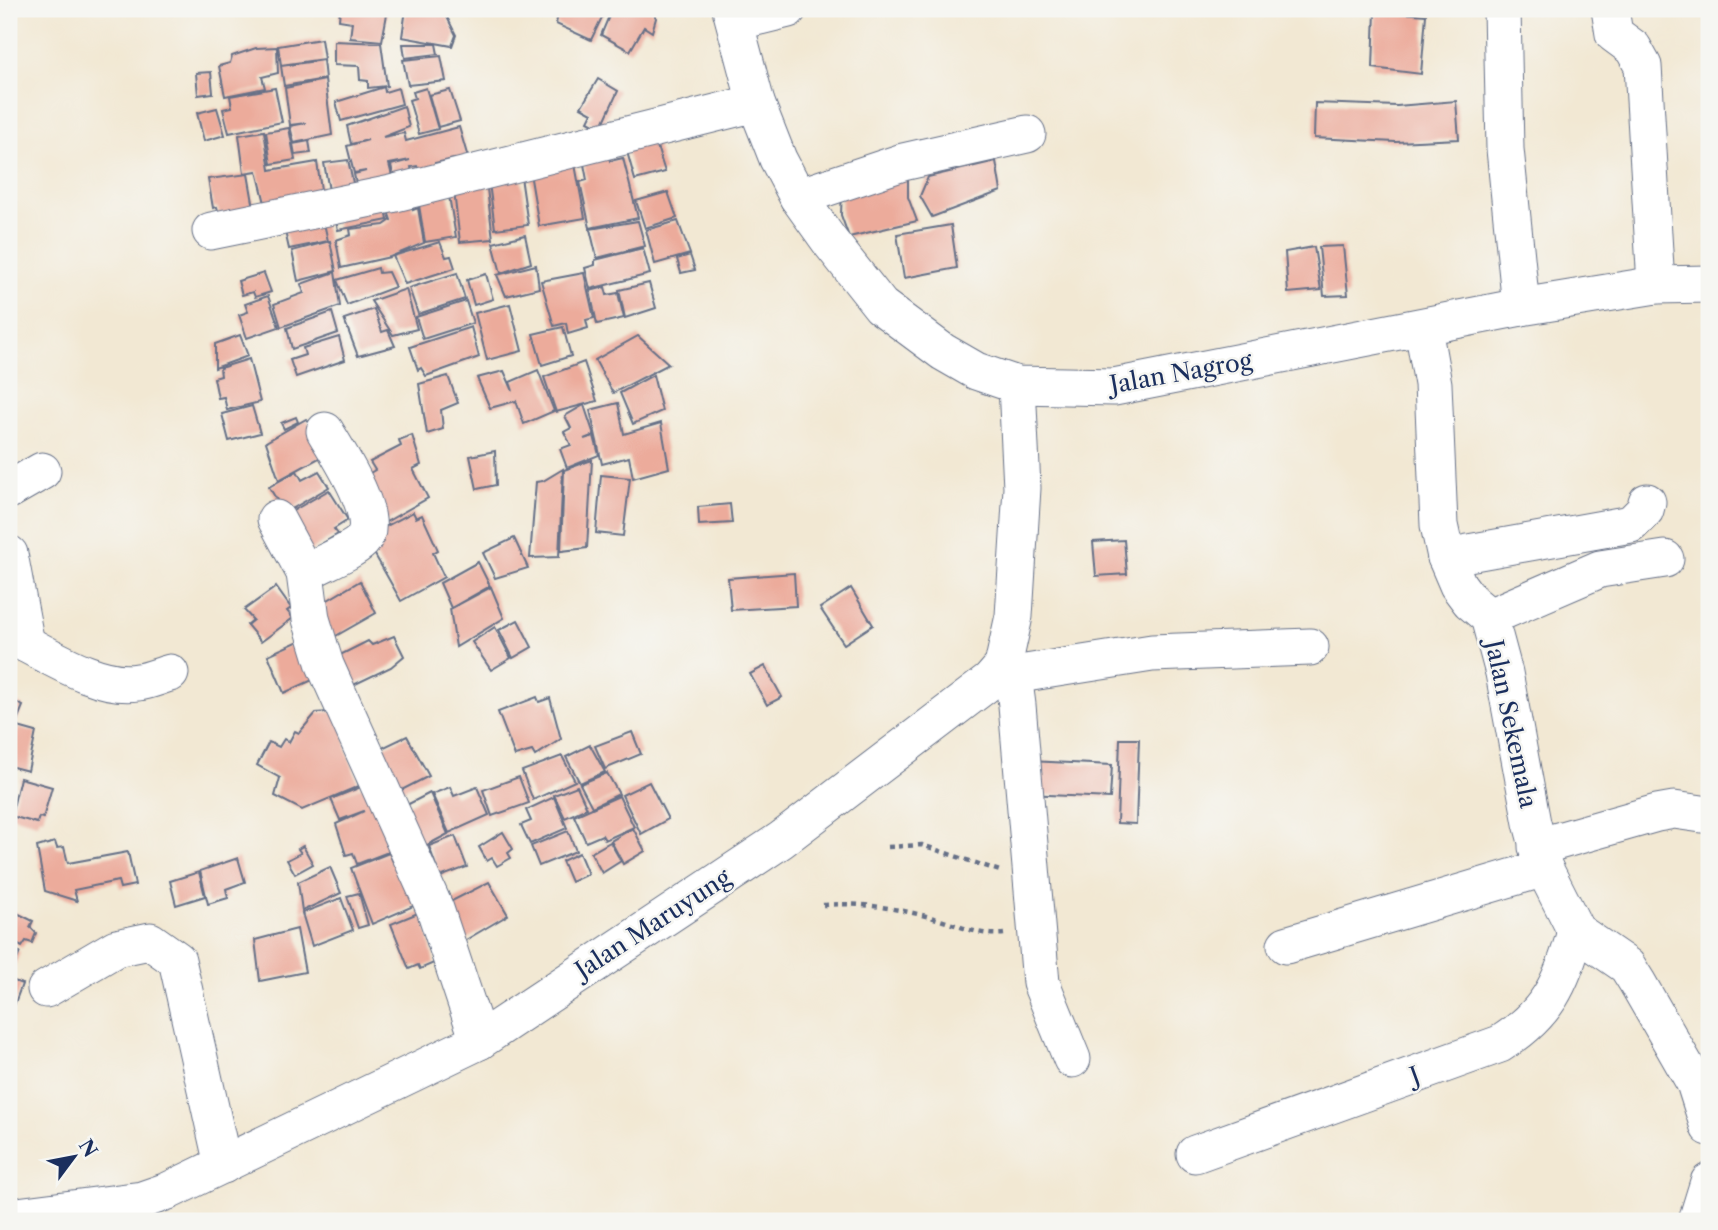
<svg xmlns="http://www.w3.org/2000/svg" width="1718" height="1230" font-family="'Libre Caslon Text',serif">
<rect width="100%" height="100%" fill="#f6f6f2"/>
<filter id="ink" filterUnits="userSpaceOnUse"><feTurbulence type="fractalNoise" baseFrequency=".0143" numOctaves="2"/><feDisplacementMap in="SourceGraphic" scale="14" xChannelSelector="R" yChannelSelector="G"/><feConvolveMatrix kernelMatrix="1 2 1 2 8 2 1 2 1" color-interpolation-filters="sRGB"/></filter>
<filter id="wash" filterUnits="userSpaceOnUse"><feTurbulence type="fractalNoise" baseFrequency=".00686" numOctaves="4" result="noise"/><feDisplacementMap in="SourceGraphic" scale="28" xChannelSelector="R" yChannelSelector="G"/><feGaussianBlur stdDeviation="1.57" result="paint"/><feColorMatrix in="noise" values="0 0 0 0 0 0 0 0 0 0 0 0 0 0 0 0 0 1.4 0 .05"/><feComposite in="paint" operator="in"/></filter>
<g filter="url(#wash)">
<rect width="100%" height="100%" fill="#f2e8d3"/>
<g id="blocks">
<!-- building -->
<g fill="#ecab9b">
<polygon points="340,9 388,9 382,41 350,38 352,22 339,20"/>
<polygon points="406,9 443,9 456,35 452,46 402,37"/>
<polygon points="551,9 606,9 591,40 556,24 558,14"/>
<polygon points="612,9 652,9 656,18 652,32 644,27 630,51 601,35"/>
<polygon points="1375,11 1426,15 1421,74 1373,68"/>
<polygon points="321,39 324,59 281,65 278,46"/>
<polygon points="334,41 381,43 387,86 368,88 368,81 360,80 359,66 334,65"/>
<polygon points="403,44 436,44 438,54 405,58"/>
<polygon points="277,47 278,73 262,77 265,88 225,96 219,66 230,63 232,56 256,48"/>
<polygon points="441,56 446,81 408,85 403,60"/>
<polygon points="323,60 325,79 284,86 281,66"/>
<polygon points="211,72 213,93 198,95 196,73"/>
<polygon points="598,79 618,91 601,128 588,121 592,113 581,107"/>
<polygon points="325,80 332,135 294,143 290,126 306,123 290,125 285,88"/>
<polygon points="384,87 385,92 398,88 402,104 341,121 336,102"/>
<polygon points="275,88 282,122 229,133 223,109 232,107 230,96"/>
<polygon points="426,88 438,129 419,134 409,100 415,98 413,92"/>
<polygon points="450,90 460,121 438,127 429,95"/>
<polygon points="1456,101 1459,139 1396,142 1314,138 1315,103 1397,106"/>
<polygon points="404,106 409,127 383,137 404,133 406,141 459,127 471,168 458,171 454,159 435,163 437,168 420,174 417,166 411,167 414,183 396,187 391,165 410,160 389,164 395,188 358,194 354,174 366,171 354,173 347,146 368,140 351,144 347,126"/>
<polygon points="217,108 225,135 204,141 197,113"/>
<polygon points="289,128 295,160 271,164 266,132"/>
<polygon points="264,131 270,170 317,162 322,197 266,207 257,171 244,173 239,135"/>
<polygon points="653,134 665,172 635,180 624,141"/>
<polygon points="309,141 311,153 295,155 293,144"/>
<polygon points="609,154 610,161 623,158 638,218 590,228 580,182 587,180 583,159"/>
<polygon points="574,159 585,218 539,226 529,167"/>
<polygon points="348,160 355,192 330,196 324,163"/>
<polygon points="996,161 1001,191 932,217 920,196 928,177"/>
<polygon points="520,170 528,225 495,229 488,175"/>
<polygon points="908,172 908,197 917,221 849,237 841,215 842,187"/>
<polygon points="248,174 254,208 219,214 217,207 213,208 208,179"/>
<polygon points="486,180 493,239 460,242 453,183"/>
<polygon points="448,190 456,237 425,242 418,199"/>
<polygon points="668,192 677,218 645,228 636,201"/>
<polygon points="411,196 413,210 418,208 424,243 390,257 341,268 336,240 351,235 350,229 384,225 391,220 385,202"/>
<polygon points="384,199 388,220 338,230 333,209"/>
<polygon points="321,210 328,241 289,249 282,218"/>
<polygon points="638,221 645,246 597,258 590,229"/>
<polygon points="678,221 690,254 655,264 646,230"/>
<polygon points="951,225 957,268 904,278 897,234"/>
<polygon points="525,235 531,263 501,273 493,243"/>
<polygon points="330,241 336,271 298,281 292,251"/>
<polygon points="440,242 446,257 451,256 455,268 405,284 393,256"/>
<polygon points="1343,246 1348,295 1324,296 1319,247"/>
<polygon points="1314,247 1321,290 1288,293 1285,252"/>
<polygon points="643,248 650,274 590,289 585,268 595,265 595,260"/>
<polygon points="690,255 695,270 681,273 677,259"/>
<polygon points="536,265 539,288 506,296 497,275"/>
<polygon points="378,268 379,273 388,272 395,287 347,305 337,280"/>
<polygon points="335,272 340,306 281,327 274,304 304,293 301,284"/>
<polygon points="264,273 271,292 255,297 253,292 242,295 238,281"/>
<polygon points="457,273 465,299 418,314 409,288"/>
<polygon points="584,273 594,318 586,320 588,328 568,334 566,323 554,326 541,281"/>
<polygon points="486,274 493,299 474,305 467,280"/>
<polygon points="649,283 656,308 625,318 619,290"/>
<polygon points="605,287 607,295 618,293 624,318 597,324 590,291"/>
<polygon points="406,289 417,329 393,335 371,301"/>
<polygon points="268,296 279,327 247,338 239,315 248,312 245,304"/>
<polygon points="466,301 473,323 423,339 416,317"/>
<polygon points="510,304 522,351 487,360 475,313"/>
<polygon points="374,309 382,332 388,330 395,346 358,356 344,319"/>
<polygon points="332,312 338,333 292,349 287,328"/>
<polygon points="471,327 479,357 426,376 421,368 418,370 410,347"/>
<polygon points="563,327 571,356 542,365 533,334"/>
<polygon points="240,335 248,356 215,368 215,344"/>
<polygon points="638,336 669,364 613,393 595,360"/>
<polygon points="339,337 345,360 296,377 290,360 305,355 303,348"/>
<polygon points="249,359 260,402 227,410 224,397 218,398 214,378 221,376 220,368"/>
<polygon points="584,362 597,401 556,412 544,377"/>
<polygon points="538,370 554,411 524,424 516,401 490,408 477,378 504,371 513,391 510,382"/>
<polygon points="653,375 662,411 633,424 620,393"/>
<polygon points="448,376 458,403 441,410 443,429 427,434 419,384"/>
<polygon points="618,403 624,434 661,423 669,468 633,478 629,457 602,464 590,410"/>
<polygon points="584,405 594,435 584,439 594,436 599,455 567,468 560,449 571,445 564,432 571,428 565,416"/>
<polygon points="252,406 260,433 229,441 222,414"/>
<polygon points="296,417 298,422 284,429 281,423"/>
<polygon points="306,419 332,451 279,480 266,442"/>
<polygon points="412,435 421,465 413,469 428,498 386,522 373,500 365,476 375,470 370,462 401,446 399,440"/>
<polygon points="495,451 496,485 477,489 470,456"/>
<polygon points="592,460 587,548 561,551 564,470"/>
<polygon points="563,469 559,557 530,558 536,482 543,481"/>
<polygon points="297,471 302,480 319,471 329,487 285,513 269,487"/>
<polygon points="601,475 630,478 623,536 596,533"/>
<polygon points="329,490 348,520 334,529 338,534 308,552 284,516"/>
<polygon points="730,504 732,523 699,525 698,507"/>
<polygon points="413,512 416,518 422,515 438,550 433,553 444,577 401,601 370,546 375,532"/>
<polygon points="514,538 528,568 495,578 483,553"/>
<polygon points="1124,540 1127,574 1096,576 1093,542"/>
<polygon points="478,562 490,586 451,608 440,583"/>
<polygon points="794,573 796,606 731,610 728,578"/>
<polygon points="360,581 376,613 334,637 316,607"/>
<polygon points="276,587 291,608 287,611 293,618 261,642 247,625 253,620 244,610"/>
<polygon points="491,587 504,618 456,647 450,609"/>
<polygon points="851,588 873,625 844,644 820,608"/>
<polygon points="518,620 532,647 513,658 499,630"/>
<polygon points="495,627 511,658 491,670 472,642"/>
<polygon points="394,636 404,656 391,667 343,690 338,656 368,641 372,645"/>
<polygon points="301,640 317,678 284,693 268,655"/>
<polygon points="765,666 782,697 767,705 750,674"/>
<polygon points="537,697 539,702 550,698 561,739 535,756 532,751 515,756 498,712"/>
<polygon points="9,699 23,706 9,740"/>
<polygon points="340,711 347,750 359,786 302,810 275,796 280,778 257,765 269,742 279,747 284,739 289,742 295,731 299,733 316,713"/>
<polygon points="18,727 36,732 28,771 9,766"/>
<polygon points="632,732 641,754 605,769 595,746"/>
<polygon points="407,736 429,776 390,796 382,748"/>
<polygon points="1120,739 1139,739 1136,824 1117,823"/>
<polygon points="590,745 605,772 580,783 566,757"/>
<polygon points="562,756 575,781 533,800 522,771"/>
<polygon points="1029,761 1112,765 1110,798 1028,794"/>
<polygon points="607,773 619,794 592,807 580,784"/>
<polygon points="519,777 529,803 492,816 483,790"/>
<polygon points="20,778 52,787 43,818 39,817 37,823 11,816"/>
<polygon points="649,782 668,819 641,834 622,795"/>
<polygon points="371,783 391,851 357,864 353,853 346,855 336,824 364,811 340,820 331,799"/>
<polygon points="577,786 587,808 565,818 554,795"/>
<polygon points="450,787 454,796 477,787 489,815 449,833 432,794"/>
<polygon points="430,793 448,834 416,851 397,810"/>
<polygon points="619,796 634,827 605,840 602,835 586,842 574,816"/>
<polygon points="554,797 567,828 530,844 521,825 531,821 526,810"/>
<polygon points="633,828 645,851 623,864 611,841"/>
<polygon points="568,831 576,851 539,866 531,846"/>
<polygon points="503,832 513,849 508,853 511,858 497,866 492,858 487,861 479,847"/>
<polygon points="455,836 467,867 440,877 429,846"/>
<polygon points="55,842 57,848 64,847 68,863 128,852 135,885 120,888 118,881 74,890 77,901 45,891 37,847"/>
<polygon points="610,842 621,861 602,873 591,853"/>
<polygon points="303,846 313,864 295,874 287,860 301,853 298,849"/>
<polygon points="389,853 393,862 398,859 418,904 372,924 351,868"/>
<polygon points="579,853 588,874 571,882 562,861"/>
<polygon points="238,858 245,882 226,889 228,898 208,904 200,871"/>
<polygon points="330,867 341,893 302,911 298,882"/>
<polygon points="199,872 205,896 176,905 170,881"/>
<polygon points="489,882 508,915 459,944 438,908"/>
<polygon points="359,893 368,925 358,928 347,896"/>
<polygon points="341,898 353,930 312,946 302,913"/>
<polygon points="9,909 33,921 30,927 36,933 32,943 26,941 22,947 9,940"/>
<polygon points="423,911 434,963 420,969 418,965 409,969 391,924"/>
<polygon points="297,929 305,972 260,981 255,940"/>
<polygon points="9,948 20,952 13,969 9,968"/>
<polygon points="9,979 22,984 9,1019"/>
</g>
</g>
</g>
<g filter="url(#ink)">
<use href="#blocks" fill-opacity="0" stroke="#667087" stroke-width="2"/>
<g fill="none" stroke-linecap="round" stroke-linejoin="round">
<!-- minor casing -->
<g stroke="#667087" stroke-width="39">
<g id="minor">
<polyline points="731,9 756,103 778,159 798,197 831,243 881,306 943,352 976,371 1017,385 1114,387 1521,307 1656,285 1709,284"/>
<polyline points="1502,9 1505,149 1521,307"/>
<polyline points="1610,9 1614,34 1633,48 1643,66 1656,285"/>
<polyline points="735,22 788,9"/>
<polyline points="798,197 903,162 1027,134"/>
<polyline points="211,231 391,194 756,103"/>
<polyline points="1423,328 1433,384 1439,525 1446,557 1458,585 1470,601 1489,617 1504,673 1532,823 1544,868 1576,931 1627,966 1637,982 1695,1083 1709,1127"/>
<polyline points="9,490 42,471"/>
<polyline points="276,519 305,573 311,619 325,665 435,909 479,1041"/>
<polyline points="9,554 26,644"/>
<polyline points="1446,557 1631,524 1645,510 1647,502"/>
<path d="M 305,573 C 320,564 351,552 362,541 C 383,519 337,452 325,431"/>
<polyline points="1489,617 1600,569 1665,559"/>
<path d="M 9,635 C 44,652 97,689 138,682 C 148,681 159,676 170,673"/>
<polyline points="1003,666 1013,675 1017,705 1041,983 1072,1059"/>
<polyline points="1013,675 1152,653 1310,647"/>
<polyline points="1537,847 1657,813 1674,810 1709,815"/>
<polyline points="1286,945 1544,868"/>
<polyline points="46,989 116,948 150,941 177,960 223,1165"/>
<path d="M 1195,1154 L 1500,1044 C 1547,1015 1562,983 1576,931"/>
<polyline points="9,1217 142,1200 168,1191 479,1041 781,840 990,681 1003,666 1014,616 1022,488 1017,385"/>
<polyline points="1697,1221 1709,1182"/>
</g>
</g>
<!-- path -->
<g stroke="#667087" stroke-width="4.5" stroke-dasharray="5 5" stroke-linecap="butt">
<polyline points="888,847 922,845 1000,871"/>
<path d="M 823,905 C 860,902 894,908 930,917 C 954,923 979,937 1004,934"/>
</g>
<!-- minor -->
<use href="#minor" stroke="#fff" stroke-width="37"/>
</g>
</g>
<g text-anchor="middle" stroke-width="5" stroke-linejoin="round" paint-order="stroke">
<!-- street labels -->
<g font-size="24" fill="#1b2f5e" stroke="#f6f6f2">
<text transform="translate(1181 373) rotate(-10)" y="8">Jalan Nagrog</text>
<text transform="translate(1511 724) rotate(78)" y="8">Jalan Sekemala</text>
<text transform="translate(653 924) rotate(-33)" y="8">Jalan Maruyung</text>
<text transform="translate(1415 1076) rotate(-20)" y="8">J</text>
</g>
</g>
<!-- margin -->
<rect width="1718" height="1230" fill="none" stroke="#f6f6f2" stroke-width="35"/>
<!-- north arrow -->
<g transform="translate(74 1157) rotate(58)" stroke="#f6f6f2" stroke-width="5" paint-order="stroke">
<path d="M0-5L12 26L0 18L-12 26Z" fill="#1b2f5e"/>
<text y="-10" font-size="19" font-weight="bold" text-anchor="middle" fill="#1b2f5e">N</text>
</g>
</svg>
